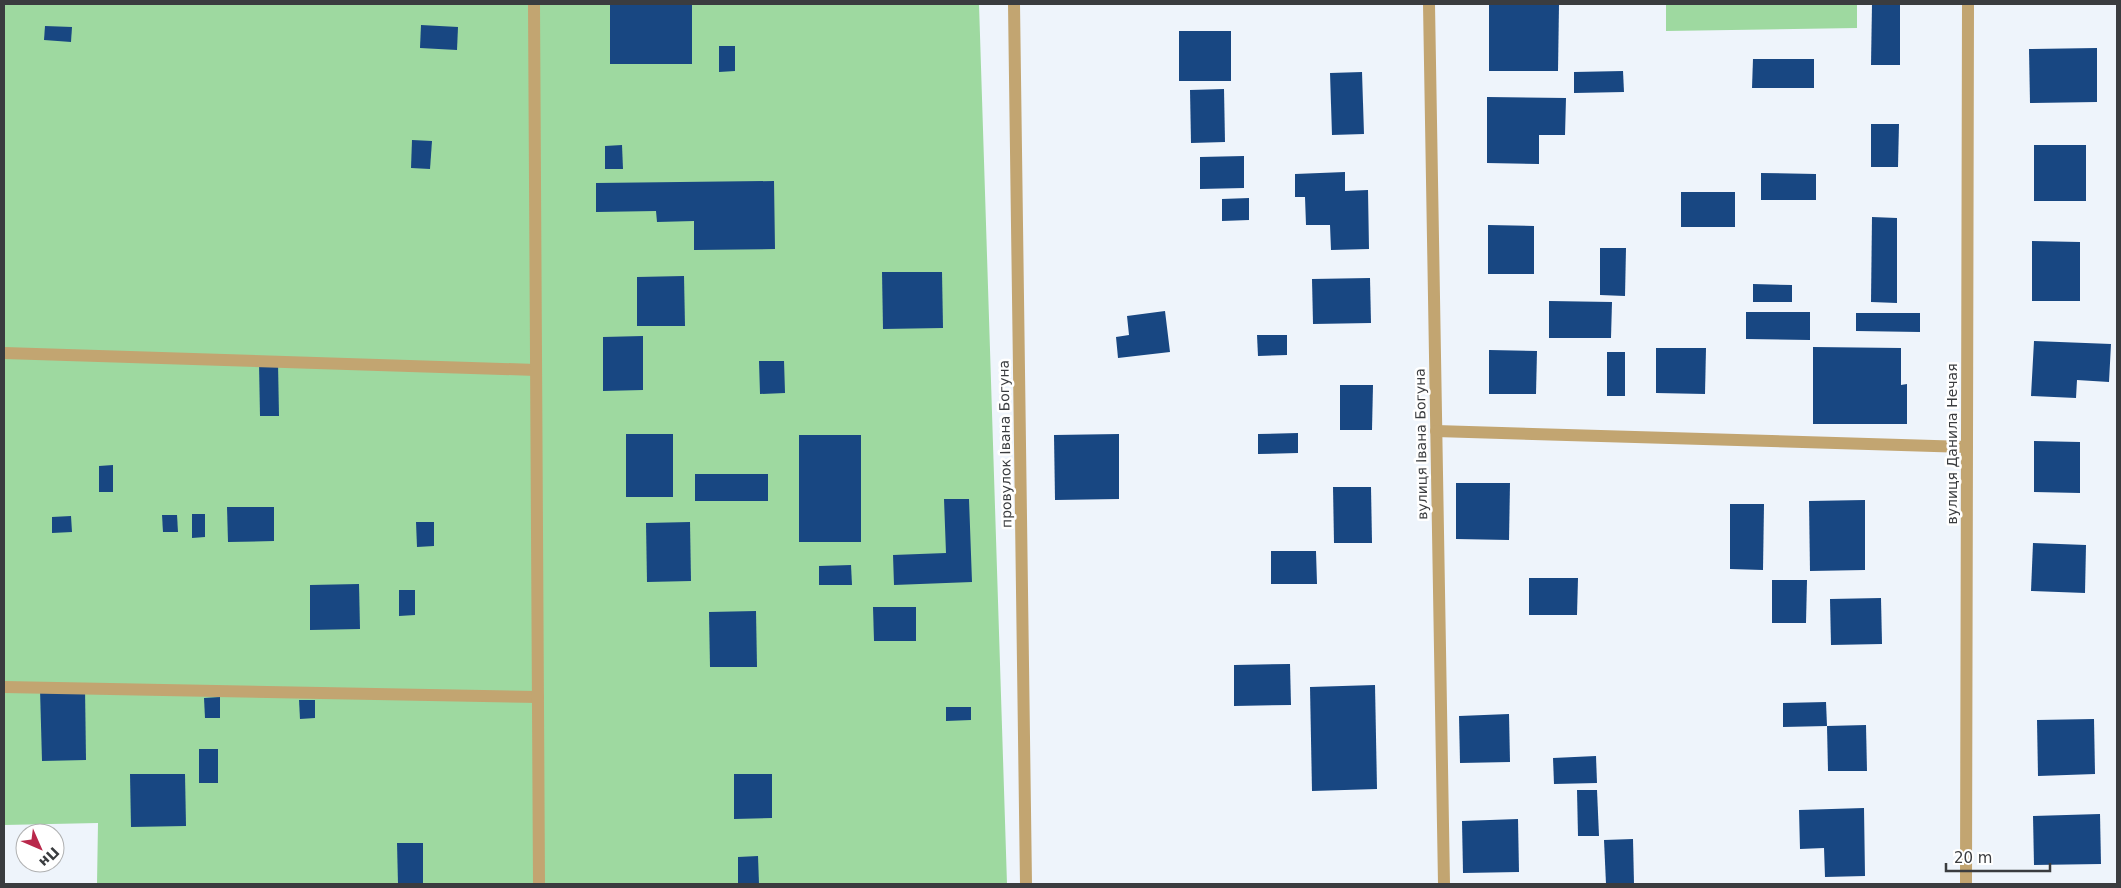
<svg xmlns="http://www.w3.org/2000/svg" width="2121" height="888" font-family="'DejaVu Sans',sans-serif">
<rect width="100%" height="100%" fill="#eef4fb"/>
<!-- green -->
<g fill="#9ed9a0">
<polygon points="4,4 979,4 1007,884 97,884 98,823 4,825"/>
<polygon points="1666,4 1857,4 1857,28 1666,31"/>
</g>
<!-- building -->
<g fill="#184782">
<rect x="610" y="4" width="82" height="60"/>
<polygon points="1489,4 1559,4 1558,71 1489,71"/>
<polygon points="1872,4 1900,4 1900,65 1871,65"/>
<polygon points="421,25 458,27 457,50 420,48"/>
<polygon points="45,26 72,27 71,42 44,40"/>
<rect x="1179" y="31" width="52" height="50"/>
<polygon points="719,46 735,46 735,71 719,72"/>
<polygon points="2097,48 2097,102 2030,103 2029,49"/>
<polygon points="1753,59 1814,59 1814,88 1752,88"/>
<polygon points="1623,71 1624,92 1574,93 1574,72"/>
<polygon points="1362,72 1364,134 1332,135 1330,73"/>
<polygon points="1224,89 1225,142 1191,143 1190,90"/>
<polygon points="1487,97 1566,98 1565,135 1539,135 1539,164 1487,163"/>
<polygon points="1871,124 1899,124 1898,167 1871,167"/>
<polygon points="412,140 432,141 430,169 411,168"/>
<polygon points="622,145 623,169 605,169 605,146"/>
<rect x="2034" y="145" width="52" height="56"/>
<polygon points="1244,156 1244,188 1200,189 1200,157"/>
<polygon points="1345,172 1345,191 1368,190 1369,249 1331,250 1330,225 1306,225 1305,197 1295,197 1295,174"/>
<polygon points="1761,173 1816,174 1816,200 1761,200"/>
<polygon points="774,181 775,249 694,250 694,221 657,222 656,211 596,212 596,183"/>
<rect x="1681" y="192" width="54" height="35"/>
<polygon points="1249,198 1249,220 1222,221 1222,199"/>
<polygon points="1872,217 1897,218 1897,303 1871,302"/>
<polygon points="1488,225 1534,226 1534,274 1488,274"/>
<polygon points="2032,241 2080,242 2080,301 2032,301"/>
<polygon points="1600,248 1626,248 1625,296 1600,295"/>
<polygon points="882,272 942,272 943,328 883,329"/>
<polygon points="684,276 685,326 637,326 637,277"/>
<polygon points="1370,278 1371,323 1313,324 1312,279"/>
<polygon points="1753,284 1792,285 1792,302 1753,302"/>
<polygon points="1549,301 1612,302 1611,338 1549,338"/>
<polygon points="1165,311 1170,352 1118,358 1116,337 1129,335 1127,316"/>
<polygon points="1746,312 1810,312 1810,340 1746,339"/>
<polygon points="1856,313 1920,313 1920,332 1856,331"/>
<polygon points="1257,335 1287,335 1287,355 1258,356"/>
<polygon points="643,336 643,390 603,391 603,337"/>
<polygon points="2034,341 2111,344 2109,382 2077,380 2076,398 2031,396"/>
<polygon points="1813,347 1901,348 1901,385 1907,384 1907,424 1813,424"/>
<polygon points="1656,348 1706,348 1705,394 1656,393"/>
<polygon points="1489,350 1537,351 1536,394 1489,394"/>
<rect x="1607" y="352" width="18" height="44"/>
<polygon points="759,361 784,361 785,393 760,394"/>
<polygon points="259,363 278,363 279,416 260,416"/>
<polygon points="1340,385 1373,385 1372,430 1340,430"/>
<polygon points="1298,433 1298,453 1258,454 1258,434"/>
<rect x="626" y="434" width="47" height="63"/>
<polygon points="1119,434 1119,499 1055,500 1054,435"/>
<rect x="799" y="435" width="62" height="107"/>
<polygon points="2034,441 2080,442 2080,493 2034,492"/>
<polygon points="113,465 113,492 99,492 99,466"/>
<rect x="695" y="474" width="73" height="27"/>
<polygon points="1456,483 1510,483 1509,540 1456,539"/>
<polygon points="1333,487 1371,487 1372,543 1334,543"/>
<polygon points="944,499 969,499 972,582 894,585 893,555 946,553"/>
<polygon points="1865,500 1865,570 1810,571 1809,501"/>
<polygon points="1730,504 1764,504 1763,570 1730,569"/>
<polygon points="227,507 274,507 274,541 228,542"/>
<polygon points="192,514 205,514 205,537 192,538"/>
<polygon points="162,515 177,515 178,532 163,532"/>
<polygon points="71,516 72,532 52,533 52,517"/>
<polygon points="416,522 434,522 434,546 417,547"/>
<polygon points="690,522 691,581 647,582 646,523"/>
<polygon points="2033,543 2086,545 2085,593 2031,591"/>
<polygon points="1271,551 1316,551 1317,584 1271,584"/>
<polygon points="851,565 852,585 819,585 819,566"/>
<polygon points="1529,578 1578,578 1577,615 1529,615"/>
<polygon points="1772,580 1807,580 1806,623 1772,623"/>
<polygon points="359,584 360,629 310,630 310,585"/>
<polygon points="399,590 415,590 415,615 399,616"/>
<polygon points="1881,598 1882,644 1831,645 1830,599"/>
<polygon points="873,607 916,607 916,641 874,641"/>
<polygon points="756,611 757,667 710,667 709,612"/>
<polygon points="1290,664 1291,705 1234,706 1234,665"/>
<polygon points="1375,685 1377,789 1312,791 1310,687"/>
<polygon points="85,688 86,760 42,761 40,689"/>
<polygon points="220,697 220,718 205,718 204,698"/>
<polygon points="299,700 315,700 315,718 300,719"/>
<polygon points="1826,702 1827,726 1783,727 1783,703"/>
<polygon points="946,707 971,707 971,720 946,721"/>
<polygon points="1509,714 1510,762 1460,763 1459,716"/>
<polygon points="2094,719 2095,774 2038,776 2037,720"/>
<polygon points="1866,725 1867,771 1828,771 1827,726"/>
<rect x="199" y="749" width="19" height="34"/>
<polygon points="1596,756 1597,783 1554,784 1553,758"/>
<polygon points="130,774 185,774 186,826 131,827"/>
<polygon points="734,774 772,774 772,818 734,819"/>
<polygon points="1577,790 1597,790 1599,836 1578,836"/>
<polygon points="1864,808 1865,876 1825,877 1824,848 1800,849 1799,810"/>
<polygon points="2100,814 2101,864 2034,865 2033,816"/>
<polygon points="1518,819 1519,872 1463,873 1462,821"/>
<polygon points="1633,839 1634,884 1606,884 1604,840"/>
<polygon points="397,843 423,843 423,884 398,884"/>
<polygon points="758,856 759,884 738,884 738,857"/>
</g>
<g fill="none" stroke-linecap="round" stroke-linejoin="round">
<!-- lane -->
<g stroke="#c2a571" stroke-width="12">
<polyline points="4,353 536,370"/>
<polyline points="4,687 538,697"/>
</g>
<!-- street -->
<g stroke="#c2a571" stroke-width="12">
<polyline points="534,4 539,884"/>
<polyline points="1014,4 1026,884"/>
<polyline points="1429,4 1444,884"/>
<polyline points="1436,431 1967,447"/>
<polyline points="1966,884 1968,4"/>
</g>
</g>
<g text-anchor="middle" stroke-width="5" stroke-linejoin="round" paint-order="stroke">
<!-- street labels -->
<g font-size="14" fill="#3a3c3f" stroke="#fff">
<text transform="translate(1005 444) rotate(-91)" y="5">провулок Івана Богуна</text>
<text transform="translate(1421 444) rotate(-91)" y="5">вулиця Івана Богуна</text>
<text transform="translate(1952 444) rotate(-90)" y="5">вулиця Данила Нечая</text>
</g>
</g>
<!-- border -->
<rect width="2121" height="888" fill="none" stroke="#3a3c3f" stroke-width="10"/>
<!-- north arrow -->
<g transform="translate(40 848) rotate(135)"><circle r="24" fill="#ffffff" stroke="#b0b1b2"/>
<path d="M0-4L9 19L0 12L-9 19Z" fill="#b9284b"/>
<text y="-8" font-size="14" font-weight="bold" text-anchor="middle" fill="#3a3c3f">Пн</text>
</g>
<!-- scale -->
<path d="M1946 863v8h104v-8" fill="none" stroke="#3a3c3f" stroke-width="2.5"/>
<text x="1954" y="863" font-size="15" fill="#3a3c3f" stroke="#ffffff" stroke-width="4" paint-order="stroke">20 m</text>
</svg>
